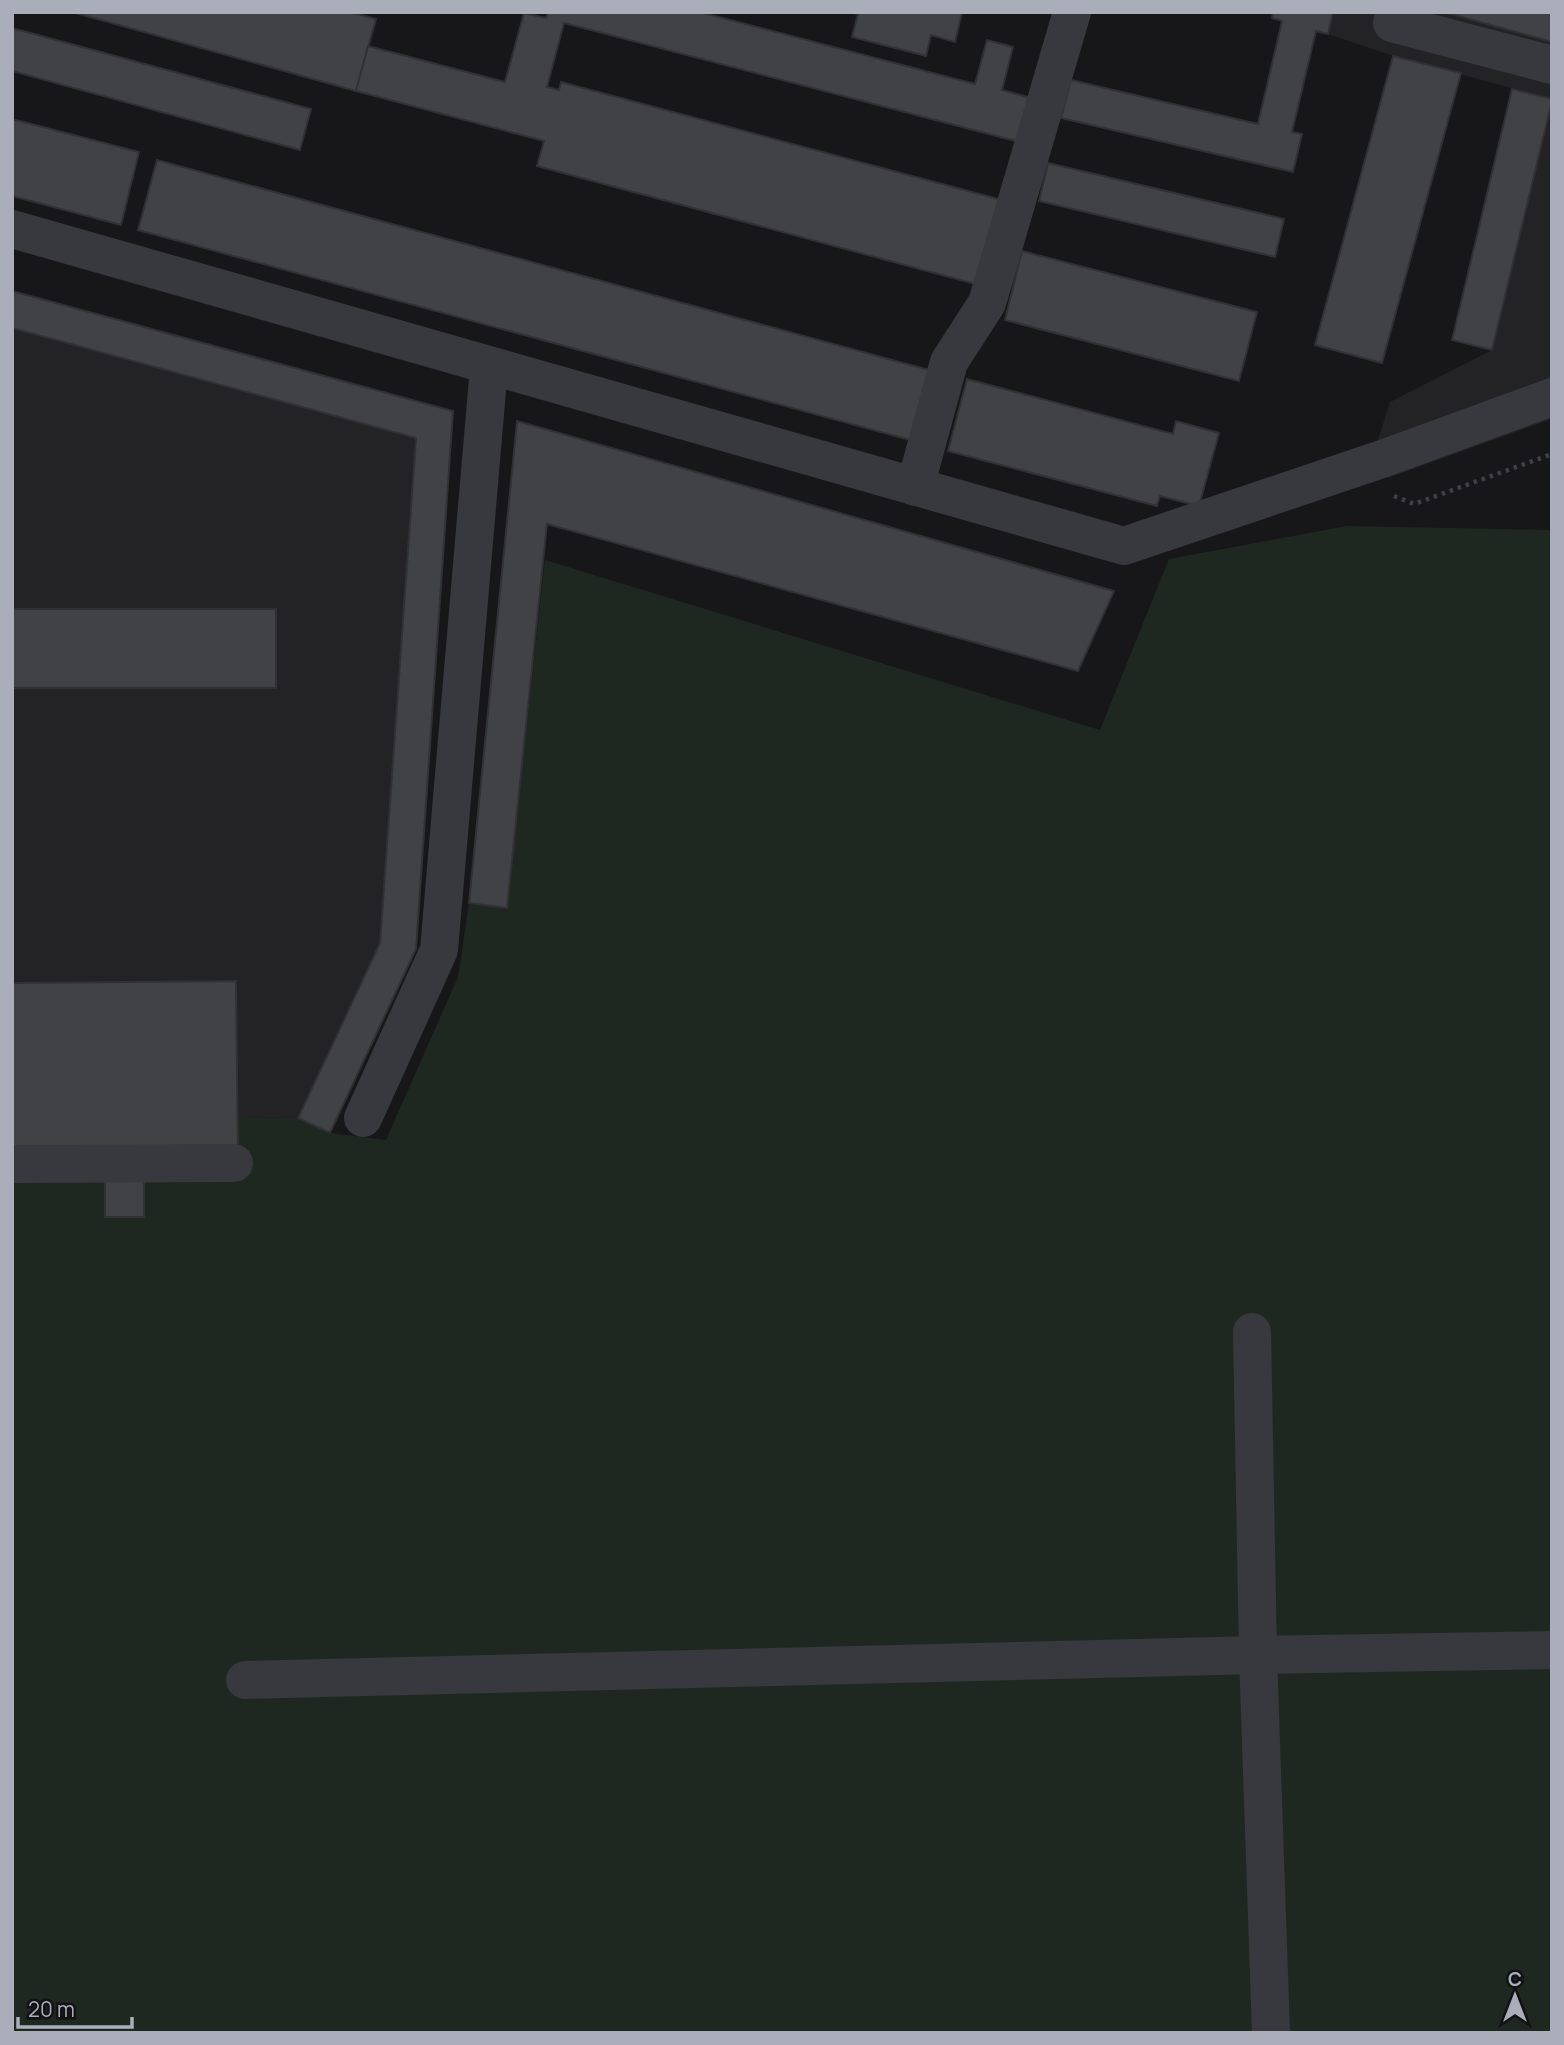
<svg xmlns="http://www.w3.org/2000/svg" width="1564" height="2045" font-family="Manrope,sans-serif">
<rect width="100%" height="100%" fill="#171719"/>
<!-- built -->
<g fill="#232326">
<polygon points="1333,12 1552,12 1552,99 1393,56 1328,34"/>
<polygon points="1552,101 1552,419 1388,478 1378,440 1390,402 1492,350"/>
<polygon points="12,328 416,438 380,943 298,1118 237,1117 12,1158"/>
</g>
<!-- green -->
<polygon fill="#1f2820" points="1347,526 1552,530 1552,2033 12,2033 12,1158 237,1117 298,1118 330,1133 386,1140 458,977 469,903 507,907 545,560 1100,730 1169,559"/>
<!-- building -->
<g fill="#414246" stroke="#313135" stroke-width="2">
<polygon points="72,12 350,12 376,19 356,91"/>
<polygon points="548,12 700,12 975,84 987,40 1013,47 1002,90 1042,101 1031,145 564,23 547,87 559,90 561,82 1002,200 979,285 537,166 544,141 356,91 368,46 505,82 524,13 546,18"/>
<polygon points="849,12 962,12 955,42 931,35 926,56 852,37 858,14"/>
<polygon points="1273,12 1333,12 1328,34 1316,31 1292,132 1302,134 1293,172 1061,118 1071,80 1258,124 1282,21 1272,18"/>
<polygon points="1444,12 1552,12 1552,42"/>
<polygon points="12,28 311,109 300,150 12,71"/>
<polygon points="1393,56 1461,73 1382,363 1315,345"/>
<polygon points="1512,89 1552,99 1552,101 1492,350 1452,340"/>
<polygon points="12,119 139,152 121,225 12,196"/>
<polygon points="157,160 929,370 910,440 138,230"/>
<polygon points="1048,163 1284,219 1275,257 1039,201"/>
<polygon points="1022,251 1257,312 1239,381 1005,320"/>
<polygon points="12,291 453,411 416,949 330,1133 298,1118 380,943 416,438 12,328"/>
<polygon points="967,379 1173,434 1176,421 1219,433 1199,506 1160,496 1157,506 948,451"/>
<polygon points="517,421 1114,591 1078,671 547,524 507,908 469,903"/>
<rect x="12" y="609" width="264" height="79"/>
<polygon points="236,981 238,1156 12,1158 12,983"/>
<rect x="105" y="1177" width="39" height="40"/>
</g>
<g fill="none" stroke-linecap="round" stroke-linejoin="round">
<!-- path -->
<polyline stroke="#3e4046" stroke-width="4.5" stroke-dasharray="3.5 5" stroke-linecap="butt" points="1394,496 1414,504 1552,454"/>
<!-- minor -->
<g stroke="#38393f" stroke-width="38">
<polyline points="1395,12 1392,23 1552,65"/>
<polyline points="12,229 1124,546 1382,459 1552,397"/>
<polyline points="915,487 949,362 987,303 1072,12"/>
<polyline points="363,1118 439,950 489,367"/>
<polyline points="12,1164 234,1163"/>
<polyline points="1252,1332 1258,1655 1271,2033"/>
<polyline points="245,1680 1258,1655 1552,1650"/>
</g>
</g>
<!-- border -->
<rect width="1564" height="2045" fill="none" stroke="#a9aeba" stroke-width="28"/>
<!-- north arrow -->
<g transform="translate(1515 1996)" stroke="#121214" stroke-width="5" paint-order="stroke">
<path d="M0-5L12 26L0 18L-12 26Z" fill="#a9aeba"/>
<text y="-10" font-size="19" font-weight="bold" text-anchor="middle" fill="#a9aeba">С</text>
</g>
<!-- scale -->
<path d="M18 2017v10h114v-10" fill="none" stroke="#a9aeba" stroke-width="3.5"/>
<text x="28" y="2017" font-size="21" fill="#a9aeba" stroke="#121214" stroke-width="5" paint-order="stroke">20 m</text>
</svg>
